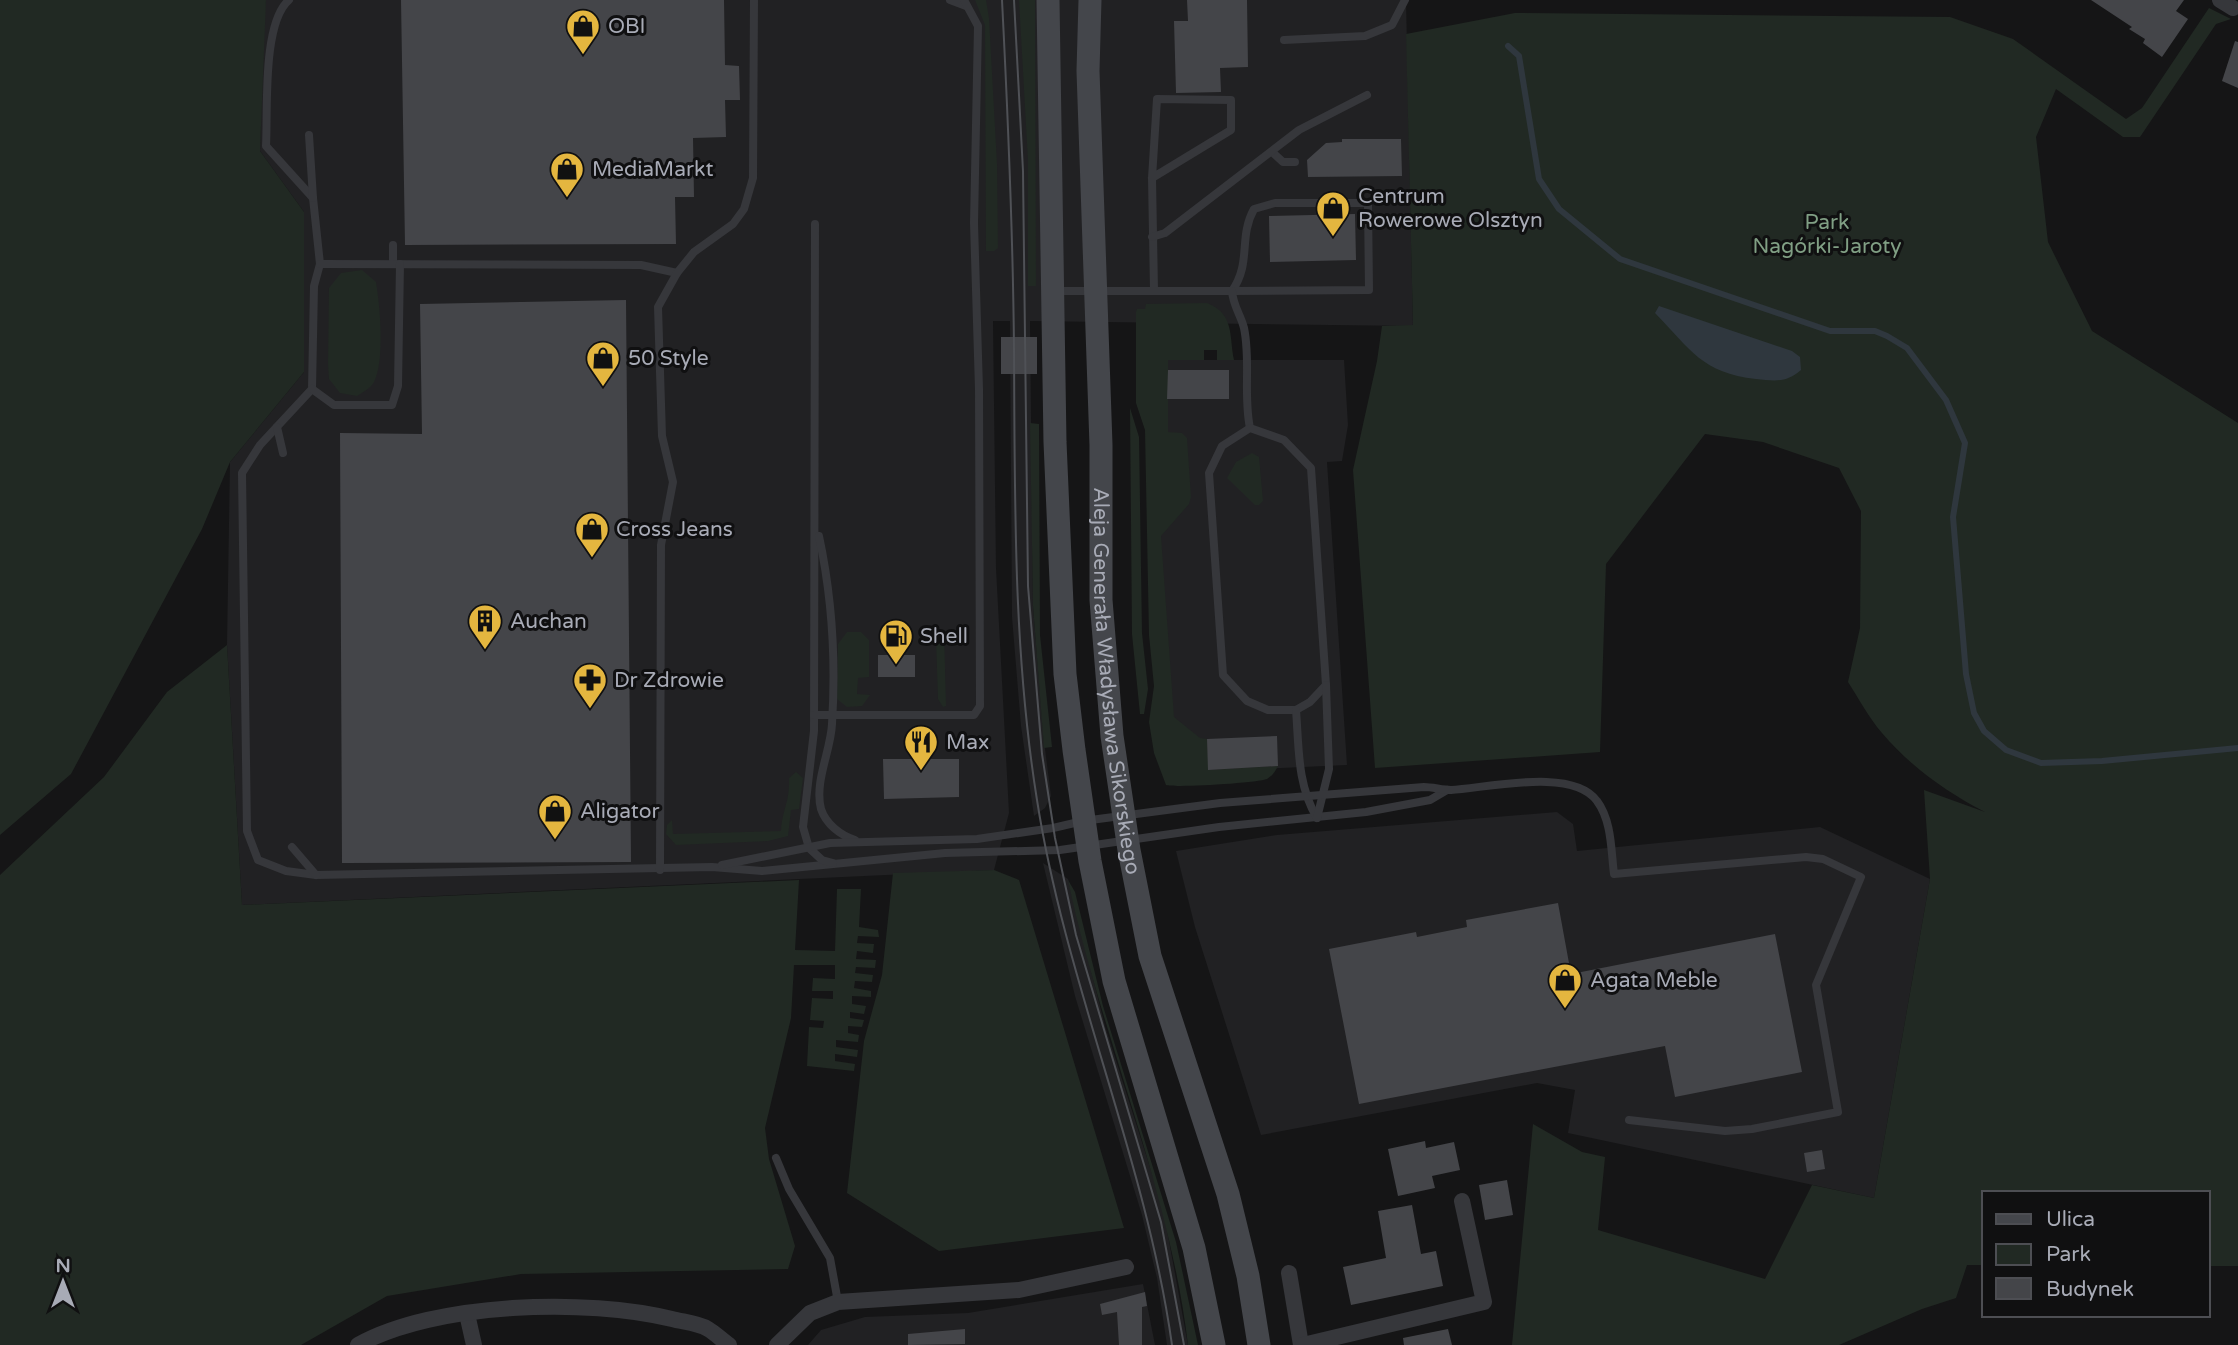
<svg xmlns="http://www.w3.org/2000/svg" width="2238" height="1345" font-family="'Varela Round',sans-serif">
<rect width="100%" height="100%" fill="#151516"/>
<!-- built -->
<g fill="#212123">
<polygon points="266,0 1406,0 1413,326 1030,321 1033,606 1044,741 1051,796 1045,808 1034,816 1021,726 1012,617 1010,321 993,321 996,568 1009,813 994,870 242,905 227,645 230,462 304,372 304,212 260,151 262,24"/>
<polygon points="1148,360 1344,360 1348,425 1342,461 1327,462 1347,765 1175,773"/>
<polygon points="1557,812 1573,824 1577,851 1820,827 1930,879 1874,1198 1568,1133 1575,1090 1537,1083 1261,1135 1195,927 1176,851 1277,835"/>
<polygon points="1043,863 1068,879 1105,1026 1163,1208 1188,1345 1167,1345 1157,1278 1142,1215 1075,996"/>
<polygon points="1143,1284 1155,1345 808,1345 821,1330 865,1317 968,1313"/>
</g>
<!-- green -->
<g fill="#212923">
<polygon points="0,0 266,0 260,151 304,212 304,372 230,462 202,529 71,774 0,835"/>
<polygon points="975,0 986,0 989,18 997,164 998,248 994,251 986,251 985,25"/>
<polygon points="1019,0 1035,0 1036,286 1028,286 1028,161"/>
<path d="M 2209,8 L 2231,19 L 2216,24 L 2140,137 L 2123,137 L 2056,89 L 2036,137 L 2048,242 L 2092,331 L 2238,423 L 2238,1266 L 2208,1266 L 2208,1193 L 1984,1193 L 1984,1265 L 1967,1265 L 1956,1298 L 1922,1309 L 1839,1345 L 1512,1345 L 1533,1124 L 1582,1152 L 1605,1157 L 1598,1230 L 1765,1279 L 1812,1185 L 1874,1198 L 1930,879 L 1924,790 L 1985,812 C 1946,792 1910,766 1882,733 C 1869,718 1859,699 1848,682 L 1860,628 L 1861,511 L 1839,468 L 1763,442 L 1705,434 L 1606,564 L 1600,752 L 1375,768 L 1353,470 L 1377,361 L 1382,326 L 1413,325 L 1406,34 L 1515,13 L 1950,17 L 2013,39 L 2126,119 L 2142,108 Z"/>
<path d="M 362,270 L 376,282 C 380,305 385,361 374,382 C 371,388 363,392 357,396 L 340,393 L 329,379 L 328,364 L 329,288 L 341,273 Z"/>
<path d="M 1207,303 C 1235,314 1229,337 1234,360 L 1217,360 L 1217,350 L 1204,350 L 1204,360 L 1168,360 L 1168,432 L 1182,433 L 1187,438 L 1191,497 L 1189,504 L 1161,536 L 1174,717 L 1200,738 L 1207,739 L 1209,770 L 1278,766 C 1275,772 1272,776 1267,779 C 1257,783 1175,788 1166,785 L 1154,753 L 1149,722 L 1154,686 L 1149,635 L 1145,430 L 1136,403 L 1136,312 L 1137,309 L 1145,309 L 1146,304 Z"/>
<polygon points="1130,408 1139,437 1142,633 1148,689 1144,714 1140,714 1132,634"/>
<polygon points="1030,423 1039,424 1040,635 1052,747 1044,748 1033,606"/>
<polygon points="1252,453 1259,457 1263,501 1259,505 1255,505 1227,478 1236,462"/>
<polygon points="944,631 946,706 943,707 938,699 936,638"/>
<polygon points="847,632 861,632 869,640 869,677 858,678 857,694 870,695 862,706 847,707 837,699 838,644"/>
<polygon points="227,645 242,905 799,880 795,950 835,951 837,889 861,889 859,927 878,930 879,937 858,936 857,943 874,944 873,953 857,951 856,959 876,960 875,968 856,967 855,973 873,975 872,982 855,981 854,988 871,991 871,997 852,996 852,1004 866,1006 864,1014 850,1012 850,1018 864,1020 862,1027 848,1026 848,1033 859,1035 858,1042 836,1040 836,1047 858,1050 857,1057 835,1054 835,1061 855,1064 854,1071 807,1066 809,1027 823,1028 824,1021 810,1020 812,998 833,999 833,991 812,991 813,978 835,979 835,965 794,965 791,1018 765,1128 769,1159 795,1246 788,1269 521,1274 387,1296 301,1345 0,1345 0,875 104,777 167,692"/>
<path d="M 796,772 L 803,778 L 799,809 L 791,810 L 788,836 L 768,841 L 676,845 L 666,834 L 667,825 L 672,820 L 673,834 L 781,831 C 782,810 790,802 789,778 Z"/>
<polygon points="994,870 1019,880 1124,1228 939,1251 847,1193 864,1041 882,975 893,873"/>
<path d="M 1068,880 L 1075,892 L 1103,1006 L 1176,1242 L 1198,1345 L 1188,1345 C 1169,1185 1101,1037 1068,880 Z"/>
</g>
<!-- water -->
<path fill="#2f373e" d="M 1659,306 L 1792,351 L 1800,357 L 1801,370 C 1786,383 1775,381 1756,379 C 1702,373 1691,350 1655,313 Z"/>
<g fill="none" stroke-linecap="round" stroke-linejoin="round">
<!-- stream -->
<polyline stroke="#2f373e" stroke-width="6" points="1508,46 1519,56 1539,179 1559,209 1620,259 1830,331 1875,331 1887,336 1907,348 1946,400 1965,443 1953,517 1966,674 1974,713 1984,731 2006,750 2041,763 2102,761 2238,748"/>
</g>
<!-- building -->
<g fill="#444549">
<polygon points="401,0 724,0 725,65 739,66 740,100 725,100 726,137 693,138 694,197 675,197 676,244 405,245"/>
<polygon points="1187,0 1247,0 1248,67 1220,68 1221,92 1176,93 1174,21 1188,21"/>
<polygon points="2091,0 2184,0 2176,11 2188,19 2162,57 2143,43 2145,39 2129,29 2132,27"/>
<polygon points="2235,41 2238,42 2238,88 2222,81"/>
<polygon points="1342,139 1401,139 1402,176 1308,177 1307,160 1326,143 1342,142"/>
<polygon points="1355,214 1356,260 1270,262 1269,216"/>
<polygon points="626,300 631,862 342,863 340,433 422,434 420,304"/>
<rect x="1001" y="337" width="36" height="37"/>
<polygon points="1168,370 1229,370 1229,399 1167,399"/>
<rect x="878" y="655" width="37" height="22"/>
<polygon points="1277,736 1278,766 1208,770 1207,739"/>
<polygon points="883,759 959,759 959,797 884,799"/>
<polygon points="1558,903 1571,974 1775,934 1802,1072 1675,1097 1665,1046 1359,1104 1329,949 1416,932 1417,937 1467,927 1466,920"/>
<polygon points="1425,1141 1426,1148 1454,1142 1460,1170 1432,1176 1435,1188 1398,1196 1388,1149"/>
<polygon points="1822,1150 1825,1169 1807,1172 1804,1153"/>
<polygon points="1507,1180 1513,1215 1485,1220 1479,1185"/>
<polygon points="1412,1205 1421,1254 1436,1251 1443,1286 1351,1305 1343,1267 1386,1258 1378,1211"/>
<polygon points="1145,1292 1147,1306 1142,1307 1142,1345 1119,1345 1117,1312 1102,1315 1100,1304"/>
<polygon points="965,1329 965,1344 908,1345 908,1334"/>
<polygon points="1448,1329 1452,1345 1404,1345 1403,1338"/>
</g>
<g fill="none" stroke-linecap="round" stroke-linejoin="round">
<!-- service -->
<g stroke="#36373b" stroke-width="8">
<path d="M 289,0 C 262,23 268,111 266,146 L 313,198 L 320,264 L 314,286 L 312,389 L 260,445 L 242,473 L 247,831 L 258,860 L 286,871 L 316,875 L 712,867 L 762,871 L 945,853 L 1060,850 L 1219,827 L 1366,812 L 1430,800 L 1447,790"/>
<polyline points="950,0 966,6"/>
<polyline points="1284,40 1365,36 1392,25 1405,0"/>
<polyline points="309,135 313,198"/>
<polyline points="1272,152 1283,162 1295,162"/>
<polyline points="1152,178 1231,130 1231,100 1157,99 1152,178 1154,290"/>
<path d="M 1275,203 L 1368,203 L 1369,290 L 1232,291 C 1252,262 1238,238 1254,209 Z"/>
<polyline points="815,224 814,731 803,827 809,848 822,860 833,863"/>
<polyline points="1152,237 1165,233 1299,130 1367,95"/>
<polyline points="393,245 393,264"/>
<polyline points="320,264 641,265 677,273"/>
<path d="M 1056,291 L 1232,291 C 1233,306 1241,315 1244,328 C 1251,361 1243,395 1250,428"/>
<polyline points="312,389 334,405 392,405 398,386 400,264"/>
<polyline points="277,427 283,453"/>
<polygon points="1250,428 1284,440 1311,468 1326,685 1310,702 1296,710 1268,710 1247,701 1223,675 1209,473 1222,446"/>
<path d="M 819,536 C 832,597 836,661 832,724 C 831,750 814,782 821,809 C 826,824 840,835 855,840"/>
<path d="M 1296,710 C 1299,747 1297,785 1317,818"/>
<polyline points="814,715 974,715 980,706 979,389 974,223 978,26 964,0"/>
<polyline points="1317,818 1329,769 1326,685"/>
<polyline points="292,847 316,875"/>
<path d="M 722,865 L 830,843 L 977,839 L 1053,828 L 1083,821 L 1220,803 L 1424,787 C 1433,787 1442,790 1451,790 C 1487,788 1573,767 1597,801 C 1612,821 1611,851 1614,874 L 1806,857 L 1823,859 L 1861,877 L 1816,985 L 1838,1112 L 1752,1129 L 1725,1131 L 1629,1120"/>
<polyline points="660,870 661,545 673,482 662,436 658,307 677,273 694,252 733,224 744,209 753,178 754,0"/>
<polyline points="776,1158 789,1189 830,1258 838,1302"/>
</g>
<!-- minor -->
<g stroke="#36373b" stroke-width="16">
<polyline points="2220,0 2233,8"/>
<polyline points="1289,1273 1301,1345"/>
<polyline points="467,1314 474,1345"/>
<path d="M 358,1345 C 435,1302 588,1298 672,1319 C 683,1322 698,1323 708,1329 C 715,1333 722,1340 729,1345"/>
<polyline points="777,1345 810,1313 838,1302 1019,1290 1126,1267"/>
<polyline points="1303,1345 1484,1302 1462,1201"/>
</g>
<!-- secondary -->
<g stroke="#44464b" stroke-width="23">
<polyline points="1048,0 1055,442 1065,674 1074,750 1090,861 1114,981 1194,1248 1214,1345"/>
<path id="s1" d="M 1090,0 L 1088,71 L 1101,445 L 1101,600 L 1112,736 L 1129,850 L 1150,956 L 1228,1194 L 1248,1276 L 1259,1345"/>
</g>
<!-- tram -->
<g stroke="#4f5156" stroke-width="2">
<path d="M 1002,0 C 1008,117 1013,232 1014,349 C 1015,500 1013,651 1037,800 C 1066,986 1146,1159 1172,1345"/>
<polyline points="1014,0 1023,171 1028,586 1042,754 1055,838 1076,935 1161,1222 1184,1345"/>
</g>
</g>
<!-- icons -->
<defs>
<g id="shop-pin" transform="scale(1.75)"><path d="M0 17L-7.5 6A9.5 9.5 0 1 1 7.5 6Z" fill="#e4b63f" stroke="#101011"/><path d="M-5-2.5h2.3a2.7 3.5 0 0 1 5.4 0H5L5.5 6h-11ZM-1.5-2.5h3a1.5 2.3 0 0 0-3 0Z" fill="#111"/></g>
<g id="building-pin" transform="scale(1.75)"><path d="M0 17L-7.5 6A9.5 9.5 0 1 1 7.5 6Z" fill="#e4b63f" stroke="#101011"/><path d="M-4-6H4V6H1V3H-1V6H-4ZM-2.5-4.3h1.7v1.8h-1.7ZM.8-4.3h1.7v1.8H.8ZM-2.5-1h1.7V.8h-1.7ZM.8-1h1.7V.8H.8Z" fill="#111"/></g>
<g id="fuel-pin" transform="scale(1.75)"><path d="M0 17L-7.5 6A9.5 9.5 0 1 1 7.5 6Z" fill="#e4b63f" stroke="#101011"/><path d="M-5.5-6h7V0h2V4h1.3V-2.5L3-4.5l.8-.8L6-3V5H2.5V1h-1V6h-7ZM-4.2-4.7v3.2H.2V-4.7Z" fill="#111"/></g>
<g id="pharmacy-pin" transform="scale(1.75)"><path d="M0 17L-7.5 6A9.5 9.5 0 1 1 7.5 6Z" fill="#e4b63f" stroke="#101011"/><path d="M-2-6h4v4h4v4h-4v4h-4v-4h-4v-4h4Z" fill="#111"/></g>
<g id="restaurant-pin" transform="scale(1.75)"><path d="M0 17L-7.5 6A9.5 9.5 0 1 1 7.5 6Z" fill="#e4b63f" stroke="#101011"/><path d="M-5-6h1v4h1v-4h1v4h1v-4h1v5L-1.5 .5V6h-2V.5L-5-1ZM5-6V6H3V1.5H1.5Q1.5-4 5-6Z" fill="#111"/></g>
</defs>
<g fill-rule="evenodd">
<use href="#shop-pin" x="583" y="26"/>
<use href="#shop-pin" x="567" y="169"/>
<use href="#shop-pin" x="1333" y="208"/>
<use href="#shop-pin" x="603" y="358"/>
<use href="#shop-pin" x="592" y="529"/>
<use href="#building-pin" x="485" y="621"/>
<use href="#fuel-pin" x="896" y="636"/>
<use href="#pharmacy-pin" x="590" y="680"/>
<use href="#restaurant-pin" x="921" y="742"/>
<use href="#shop-pin" x="555" y="811"/>
<use href="#shop-pin" x="1565" y="980"/>
</g>
<g text-anchor="middle" stroke-width="6" stroke-linejoin="round" paint-order="stroke">
<!-- poi labels -->
<g font-size="21" fill="#a8abb6" stroke="#101011" text-anchor="start">
<text x="608" y="33">OBI</text>
<text x="592" y="176">MediaMarkt</text>
<text x="1358" y="203">Centrum<tspan x="1358" dy="24">Rowerowe Olsztyn</tspan></text>
<text x="628" y="365">50 Style</text>
<text x="616" y="536">Cross Jeans</text>
<text x="510" y="628">Auchan</text>
<text x="920" y="643">Shell</text>
<text x="614" y="687">Dr Zdrowie</text>
<text x="946" y="749">Max</text>
<text x="580" y="818">Aligator</text>
<text x="1590" y="987">Agata Meble</text>
</g>
<!-- park labels -->
<g font-size="21" fill="#809f84" stroke="#101011">
<text x="1827" y="229">Park<tspan x="1827" dy="24">Nagórki-Jaroty</tspan></text>
</g>
<!-- street labels -->
<g font-size="21" fill="#a8abb6" stroke="#101011">
<text dy="7" stroke="none"><textPath href="#s1" startOffset="682">Aleja Generała Władysława Sikorskiego</textPath></text>
</g>
</g>
<!-- legend -->
<rect x="1982" y="1191" width="228" height="126" fill="#101011" stroke="#4d4e53" stroke-width="2"/>
<rect x="1996" y="1214" width="35" height="10" fill="#44464b" stroke="#4d4e53" stroke-width="2"/>
<text x="2046" y="1226" font-size="21" fill="#a8abb6">Ulica</text>
<rect x="1996" y="1244" width="35" height="21" fill="#212923" stroke="#4d4e53" stroke-width="2"/>
<text x="2046" y="1261" font-size="21" fill="#a8abb6">Park</text>
<rect x="1996" y="1278" width="35" height="21" fill="#444549" stroke="#4d4e53" stroke-width="2"/>
<text x="2046" y="1296" font-size="21" fill="#a8abb6">Budynek</text>
<!-- north arrow -->
<g transform="translate(63 1282)" stroke="#101011" stroke-width="5" paint-order="stroke">
<path d="M0-5L12 26L0 18L-12 26Z" fill="#a8abb6"/>
<text y="-10" font-size="19" font-weight="bold" text-anchor="middle" fill="#a8abb6">N</text>
</g>
</svg>
